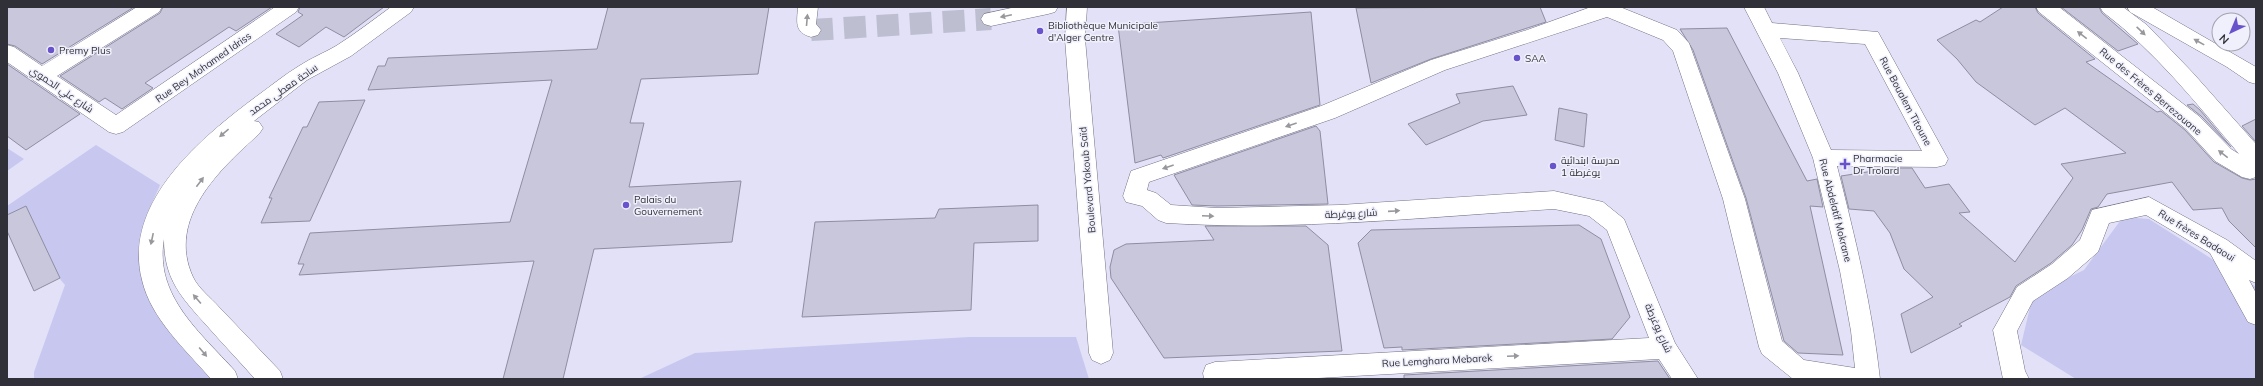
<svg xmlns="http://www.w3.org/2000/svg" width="2263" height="386" font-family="Mulish,Cairo,sans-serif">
<rect width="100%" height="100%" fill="#e2e1f7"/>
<!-- green -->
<g fill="#c8c7ef">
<polygon points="96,145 160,185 149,210 139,244 155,305 215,379 34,379 34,372 65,285 7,215 7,206"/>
<polygon points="7,148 24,159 7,171"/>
<polygon points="2123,217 2149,219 2256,287 2256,379 2076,379 2021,345 2033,295 2084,270"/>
<polygon points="969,337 1076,337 1089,379 639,379 695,353"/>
</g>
<!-- building -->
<g fill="#c8c7dc" stroke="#8e8da1">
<polygon points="7,7 134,7 42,64 15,46 7,44"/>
<polygon points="163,7 272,7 236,31 229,27 145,83 153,88 122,109 105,98 99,102 60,76 160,13"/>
<polygon points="300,7 384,7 344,37 326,27 299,47 276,34 303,15 298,12"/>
<polygon points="608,7 769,7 758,74 641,79 630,123 644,123 629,187 741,181 732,242 594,249 563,379 503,379 534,261 299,275 304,264 298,264 310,233 510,222 552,80 368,90 378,66 385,66 388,58 597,49"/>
<polygon points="1540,7 1546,22 1431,59 1371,83 1356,8"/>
<polygon points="2003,7 2035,7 2038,13 2095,59 2086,62 2157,112 2161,111 2185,130 2214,162 2242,178 2250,180 2256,179 2256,248 2229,221 2222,208 2193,210 2172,182 2107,194 2098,207 2091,209 2082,230 2072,245 2051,263 2016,286 2010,297 1959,324 1962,326 1911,353 1901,314 1933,297 1904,269 1890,233 1874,211 1849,209 1841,176 1893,168 1912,168 1925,188 1949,184 1970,212 1959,213 2015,262 2073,178 2061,164 2126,153 2065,108 2035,125 1976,82 1957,59 1937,40 1976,20 1980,22"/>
<polygon points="2061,7 2099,7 2102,13 2138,44 2118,51"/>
<polygon points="1311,12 1320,105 1163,158 1161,155 1135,163 1118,25"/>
<polygon points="1727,28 1807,181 1817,179 1823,207 1810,206 1843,355 1798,353 1784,341 1746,198 1693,50 1680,29"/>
<polygon points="7,64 80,114 26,150 7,136"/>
<polygon points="1513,86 1527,115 1483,121 1426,145 1408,124 1460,103 1456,94"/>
<polygon points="365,100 310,221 261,223 272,198 269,198 303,127 307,127 319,102"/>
<polygon points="2193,104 2200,110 2231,147 2201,116 2187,105"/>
<polygon points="1559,108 1587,114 1584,147 1555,140"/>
<polygon points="2256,119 2256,142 2242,126"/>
<polygon points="1316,126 1320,131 1328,204 1217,206 1192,205 1174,175"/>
<polygon points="1038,205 1038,241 974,243 971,310 802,317 815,222 935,218 939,209"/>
<polygon points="26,206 60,278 34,291 7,231 7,215"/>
<polygon points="1579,225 1601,239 1630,317 1612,339 1402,350 1402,347 1384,348 1358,243 1371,230"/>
<polygon points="1205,226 1306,226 1328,245 1342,351 1164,358 1111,278 1110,267 1114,250 1126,244 1214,240"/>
<polygon points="1658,361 1670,379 1404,379 1404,375"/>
</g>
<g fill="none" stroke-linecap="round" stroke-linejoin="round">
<!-- minor-tunnel -->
<polyline stroke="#bebed1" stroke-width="22" stroke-dasharray="22 11" stroke-linecap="butt" points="811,30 991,19"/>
<!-- minor casing -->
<g stroke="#727184" stroke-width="1">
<g id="minor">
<polygon points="137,7 162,7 159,12 57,76 116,115 275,7 299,7 296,12 123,132 116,134 109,132 7,62 7,45 14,47 42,66"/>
<path d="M 798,7 L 818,7 L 816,24 L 821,30 L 818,35 L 811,37 C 794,32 797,22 798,7 Z"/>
<polygon points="1016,7 1058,7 1055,12 1048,14 991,26 984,24 981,19 984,14"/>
<polygon points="1067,7 1087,7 1085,39 1113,353 1110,360 1101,364 1092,360 1089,353 1065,39"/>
<path d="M 1591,7 L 1620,7 L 1677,30 L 1689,43 L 1745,199 L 1782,341 L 1804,360 L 1855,368 L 1851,331 L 1840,271 L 1813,158 L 1778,73 L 1744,7 L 1764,7 L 1772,23 L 1878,32 L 1948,159 L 1945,165 L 1937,167 L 1837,166 C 1855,237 1872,306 1880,379 L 1793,379 L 1762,354 L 1759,347 L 1723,199 L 1673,51 L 1663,40 L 1607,17 L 1445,70 L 1335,118 L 1149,182 L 1147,190 L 1156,193 L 1171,205 L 1217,208 L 1340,205 L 1554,191 L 1603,202 L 1624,219 L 1675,343 L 1698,379 L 1672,379 L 1659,359 L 1300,379 L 1204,379 L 1203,373 L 1206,365 L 1215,362 L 1649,338 L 1607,230 L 1589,216 L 1554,209 C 1425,217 1295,231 1166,223 L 1158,220 L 1142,206 L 1126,202 L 1123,196 L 1131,171 L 1321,106 L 1431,60 L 1527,30 ZM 1780,38 L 1865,44 L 1922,151 L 1831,150 L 1798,73 Z"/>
<path d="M 2036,7 L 2059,7 L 2200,117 L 2231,149 L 2239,154 C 2197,104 2156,52 2103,12 L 2100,7 L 2123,7 L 2147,25 L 2193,73 L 2256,144 L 2256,177 L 2250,179 L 2242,177 L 2215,161 L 2186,129 L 2039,12 Z"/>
<polygon points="2127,7 2152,7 2256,67 2256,84 2249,82 2227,67 2130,12"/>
<polygon points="2149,197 2227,240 2256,261 2256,283 2249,280 2256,293 2256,325 2248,322 2210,253 2146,215 2109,223 2098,252 2068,278 2033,301 2017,331 2025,371 2029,379 2003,379 1993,330 1997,323 2017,287 2052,264 2080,240 2092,210"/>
</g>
</g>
<!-- major casing -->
<g stroke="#727184" stroke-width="1">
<path id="major" d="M 391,7 L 414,7 L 411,12 L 351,56 L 307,80 L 254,121 L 259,122 L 263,128 L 259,134 C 220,169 166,219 193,277 C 198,288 211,298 219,307 C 239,328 260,350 280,371 L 283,379 L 255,379 C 240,362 223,344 208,327 C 182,298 164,280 164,239 C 154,296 201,333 235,371 L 238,379 L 211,379 C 186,350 151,319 142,280 C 122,202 202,137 257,96 C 271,86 284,75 299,66 C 311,58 324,53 336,46 C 355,34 373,20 391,7 Z"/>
</g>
<!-- minor -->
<use href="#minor" fill="#fff" fill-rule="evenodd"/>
<!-- major -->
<use href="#major" fill="#fff" fill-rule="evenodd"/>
</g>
<!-- one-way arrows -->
<defs><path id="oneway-solid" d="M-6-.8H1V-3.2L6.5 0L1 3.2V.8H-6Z"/></defs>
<g fill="#98989c">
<use href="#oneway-solid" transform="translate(1006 16) rotate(168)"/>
<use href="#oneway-solid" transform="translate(807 20) rotate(-85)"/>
<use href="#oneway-solid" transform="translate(2141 31) rotate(43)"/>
<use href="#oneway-solid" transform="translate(2082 35) rotate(-142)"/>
<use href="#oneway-solid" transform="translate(2199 42) rotate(-151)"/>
<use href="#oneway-solid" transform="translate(1291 125) rotate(161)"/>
<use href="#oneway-solid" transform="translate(224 133) rotate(140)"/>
<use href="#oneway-solid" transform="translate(2223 154) rotate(-142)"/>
<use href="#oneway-solid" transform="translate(1168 167) rotate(161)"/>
<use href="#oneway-solid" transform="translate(200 182) rotate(-53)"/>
<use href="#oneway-solid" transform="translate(1394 211) rotate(-4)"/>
<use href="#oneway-solid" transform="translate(1208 216) rotate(3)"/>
<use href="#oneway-solid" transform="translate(152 239) rotate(102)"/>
<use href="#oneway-solid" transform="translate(197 299) rotate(-131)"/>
<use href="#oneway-solid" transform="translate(203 352) rotate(50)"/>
<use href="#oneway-solid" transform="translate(1513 356) rotate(-3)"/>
</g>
<!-- markers -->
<g fill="#6953cc" stroke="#f0f0fc" stroke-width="1.5">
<circle cx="1040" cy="31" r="4"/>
<circle cx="51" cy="50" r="4"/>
<circle cx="1517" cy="58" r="4"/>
<path d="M1843 158h4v4h4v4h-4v4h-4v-4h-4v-4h4z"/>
<circle cx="1553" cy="166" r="4"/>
<circle cx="626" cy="205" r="4"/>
</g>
<g text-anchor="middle" stroke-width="3" stroke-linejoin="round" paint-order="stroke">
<!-- poi labels -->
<g font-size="10" fill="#303038" stroke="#f0f0fc" text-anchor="start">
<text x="1048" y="29">Bibliothèque Municipale<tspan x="1048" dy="12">d'Alger Centre</tspan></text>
<text x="59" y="54">Premy Plus</text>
<text x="1525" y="62">SAA</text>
<text x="1853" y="162">Pharmacie<tspan x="1853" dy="12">Dr Trolard</tspan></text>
<text x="1561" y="164">مدرسة ابتدائية<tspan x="1561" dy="12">يوغرطة 1</tspan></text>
<text x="634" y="203">Palais du<tspan x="634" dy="12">Gouvernement</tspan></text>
</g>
<!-- street labels -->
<g font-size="10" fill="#303038" stroke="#f0f0fc">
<text transform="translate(203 67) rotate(-35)" y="4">Rue Bey Mohamed Idriss</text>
<text transform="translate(62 89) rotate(34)" y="4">شارع علي الحموي</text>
<text transform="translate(283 89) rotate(-35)" y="4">ساحة معطى محمد</text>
<text transform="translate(2151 91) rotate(40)" y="4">Rue des Frères Berrezouane</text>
<text transform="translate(1906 101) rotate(62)" y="4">Rue Boualem Titoune</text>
<text transform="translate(1087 180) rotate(-95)" y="4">Boulevard Yakoub Saïd</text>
<text transform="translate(1836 210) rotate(76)" y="4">Rue Abdelatif Mokrane</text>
<text transform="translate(1351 213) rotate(-3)" y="4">شارع يوغرطة</text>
<text transform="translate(2197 235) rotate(32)" y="4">Rue frères Badaoui</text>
<text transform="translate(1659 328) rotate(66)" y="4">شارع يوغرطة</text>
<text transform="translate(1437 360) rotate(-3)" y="4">Rue Lemghara Mebarek</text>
</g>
</g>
<!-- border -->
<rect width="2263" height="386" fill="none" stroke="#303038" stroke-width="16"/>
<!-- north arrow -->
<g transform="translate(2231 32) rotate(224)"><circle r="19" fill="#f0f0fc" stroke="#a3a3ae"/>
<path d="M0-3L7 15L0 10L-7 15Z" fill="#6953cc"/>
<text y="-6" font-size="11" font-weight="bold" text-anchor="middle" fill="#303038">N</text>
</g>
</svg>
